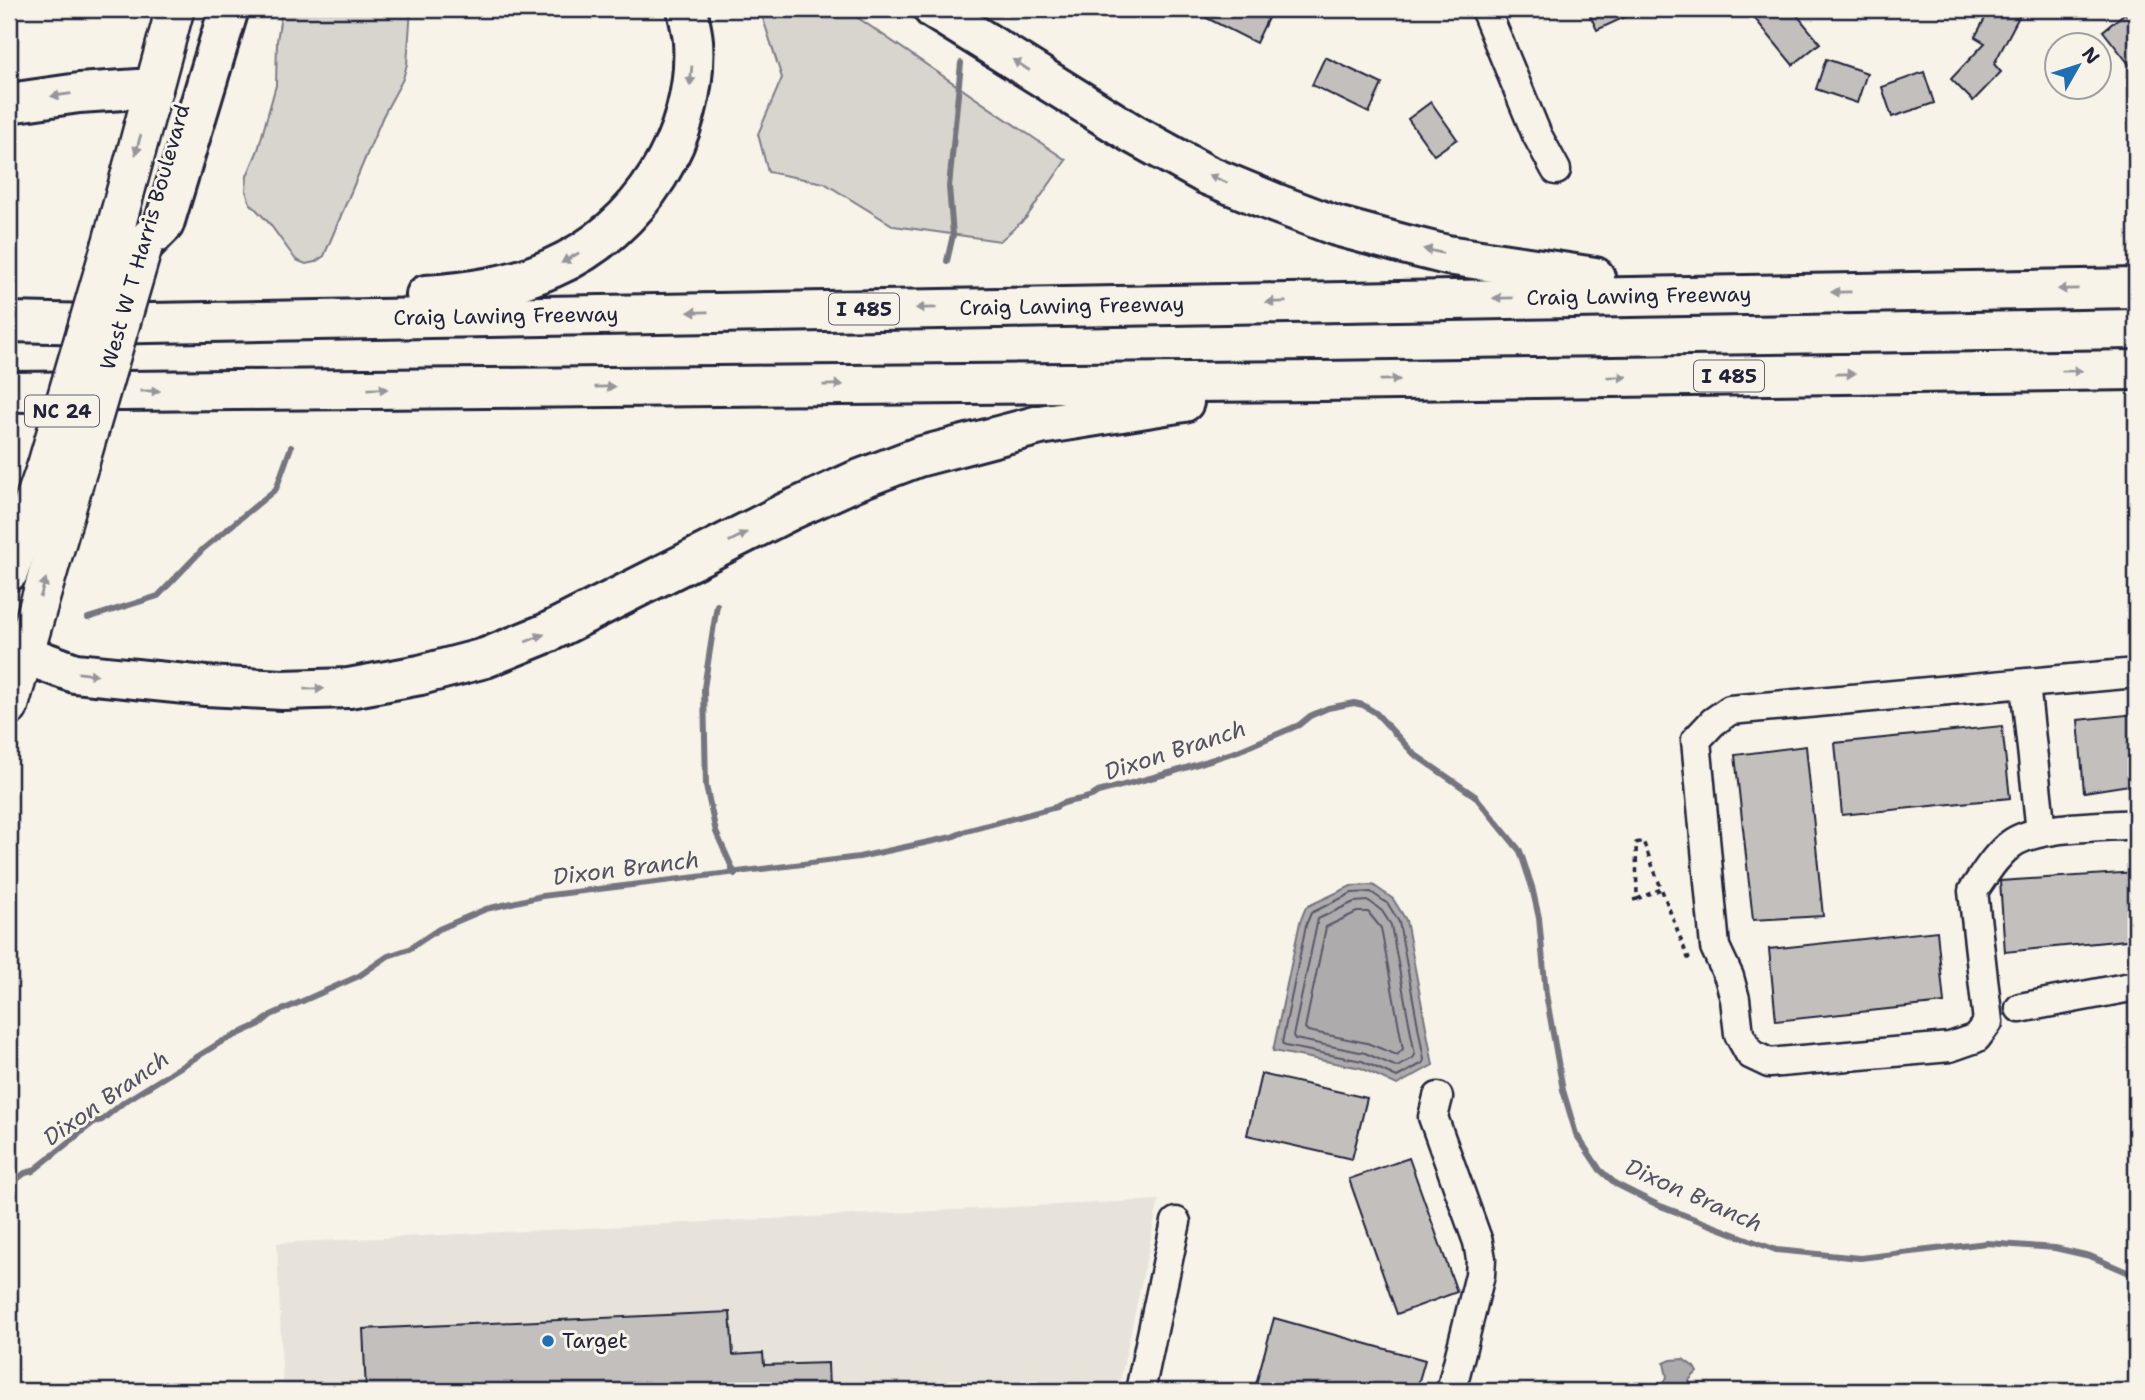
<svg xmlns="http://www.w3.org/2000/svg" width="2145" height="1400" font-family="'Shantell Sans',sans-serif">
<rect width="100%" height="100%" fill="#f7f3e8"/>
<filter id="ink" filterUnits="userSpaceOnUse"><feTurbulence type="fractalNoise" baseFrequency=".0143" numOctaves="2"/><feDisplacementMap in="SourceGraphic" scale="14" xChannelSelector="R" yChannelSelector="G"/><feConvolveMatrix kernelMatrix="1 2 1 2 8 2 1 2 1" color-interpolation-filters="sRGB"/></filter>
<g filter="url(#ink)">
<!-- built -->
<polygon fill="#e7e3db" points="1159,1200 1118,1391 283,1391 277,1243"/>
<!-- green -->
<g fill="#d8d5cf" stroke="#7d7c85" stroke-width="2">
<polygon points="282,9 411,9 407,64 403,79 383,116 324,256 315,262 306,264 296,260 269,223 250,203 246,191 247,176 258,150 276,85 277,41"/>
<polygon points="760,9 845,9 1066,160 1026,218 1000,241 894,226 824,183 768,172 758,134 782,78"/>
</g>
<!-- water -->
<g fill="#aeabad" stroke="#76747f" stroke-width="2">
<polygon points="1373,885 1393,899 1406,920 1433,1065 1397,1085 1361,1068 1273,1051 1300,922 1306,907 1351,886"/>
<polygon points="1683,1359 1694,1367 1697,1372 1690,1379 1686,1391 1660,1391 1667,1377 1664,1363 1671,1360"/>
</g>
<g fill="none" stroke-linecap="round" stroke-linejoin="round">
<!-- shore -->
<g stroke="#5a5969" stroke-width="2">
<polygon points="1371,892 1388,904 1399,922 1424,1059 1423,1063 1397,1077 1362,1061 1285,1046 1282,1043 1306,925 1311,913 1352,893"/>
<polygon points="1369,901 1382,911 1391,925 1415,1055 1413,1058 1397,1067 1365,1053 1295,1039 1293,1036 1318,919 1354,902"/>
<polygon points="1357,912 1368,912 1381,928 1403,1049 1397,1055 1367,1043 1308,1031 1305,1028 1326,927"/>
</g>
<!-- stream -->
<g stroke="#76747f" stroke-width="6">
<polyline points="947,261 953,235 949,187 961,63"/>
<polyline points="717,605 704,688 706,786 716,832 735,874"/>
<polyline points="88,618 158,596 203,549 276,489 291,447"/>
<path d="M 9,1185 L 25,1173 L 33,1171 L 94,1122 L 102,1120 L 124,1102 L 221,1042 L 260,1024 L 271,1015 L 359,976 L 388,956 L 409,949 L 439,929 L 486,909 L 542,896 L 859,857 L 952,837 L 966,831 L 1056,807 C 1068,798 1086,802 1098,792 L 1173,772 L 1238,751 L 1299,725 L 1310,716 L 1328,708 L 1354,703 L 1363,705 L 1376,713 L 1414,754 L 1475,796 L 1520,851 L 1532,887 L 1539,918 L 1546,994 L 1563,1090 L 1576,1134 L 1600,1170 L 1616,1184 L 1658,1205 L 1776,1250 L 1860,1258 L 1987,1243 L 2055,1248 L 2090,1256 L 2134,1275 L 2136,1279"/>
</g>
</g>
<!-- building -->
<g fill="#c2bfbd" stroke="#22223b" stroke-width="2">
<polygon points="1189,9 1259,9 1270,14 1256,43"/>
<polygon points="1587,9 1642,9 1597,30"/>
<polygon points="1747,9 1792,9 1820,43 1793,65"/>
<polygon points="1990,9 2023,9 1994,64 2001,72 1973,101 1951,79 1985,43 1975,37"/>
<polygon points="2125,13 2136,26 2136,73 2103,31"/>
<polygon points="1325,57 1382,84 1369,113 1312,85"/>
<polygon points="1826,59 1867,73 1857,103 1816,89"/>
<polygon points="1924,72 1934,103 1892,117 1882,87"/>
<polygon points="1431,102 1457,139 1434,155 1408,119"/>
<polygon points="2136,714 2136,784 2084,792 2078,720"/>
<polygon points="2002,726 2010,798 1842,815 1835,743"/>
<polygon points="1806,746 1823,916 1753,920 1735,755"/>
<polygon points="2136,872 2136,939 2005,952 2000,881"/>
<polygon points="1937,931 1944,1003 1776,1021 1769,949"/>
<polygon points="1261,1074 1367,1098 1352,1159 1247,1135"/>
<polygon points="1409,1158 1457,1292 1397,1314 1349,1179"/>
<polygon points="730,1312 733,1355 763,1353 764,1365 828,1363 829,1391 366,1391 363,1329"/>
<polygon points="1274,1318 1425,1360 1416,1391 1282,1391 1256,1384"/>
</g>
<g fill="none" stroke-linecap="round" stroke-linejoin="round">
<!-- minor casing -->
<g stroke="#22223b" stroke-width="33">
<g id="minor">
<polyline points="1485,9 1537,135 1556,170"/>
<path d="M 2136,673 L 1730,710 L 1713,722 L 1696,740 L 1715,947 L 1729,977 L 1735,999 L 1739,1034 L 1750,1054 L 1769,1063 L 1950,1047 L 1976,1038 L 1988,1022 L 1973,891 C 1985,874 1995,856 2011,844 C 2036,825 2105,827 2136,824"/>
<polyline points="2025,684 2041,832"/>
<polyline points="2020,1008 2136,986"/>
<polyline points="1438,1097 1433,1117 1478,1242 1481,1259 1480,1275 1451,1391"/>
<polyline points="1140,1391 1176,1222"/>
</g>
</g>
<!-- major casing -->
<g stroke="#22223b" stroke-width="42">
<g id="major">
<polyline points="111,245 175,9"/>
<polyline points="9,572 46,467"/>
<polyline points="9,707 79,466"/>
</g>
</g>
<!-- highway casing -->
<g stroke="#22223b" stroke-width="44">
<g id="highway">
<polyline points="933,9 1133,134 1207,175 1275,203 1336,226 1403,244 1447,255 1595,277"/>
<polyline points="9,103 79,93 153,88"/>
<polyline points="144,244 164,224 229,9"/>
<path d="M 426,295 C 469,292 512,286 552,268 C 640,230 699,136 693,41 C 692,30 689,19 687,9"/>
<polyline points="9,322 94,324 2136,288"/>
<polyline points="9,392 1321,381 2136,370"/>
<polyline points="9,649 75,673 206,686 283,690 349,688 420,675 485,658 547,633 789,511 855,481 918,457 1040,425 1184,402"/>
</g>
</g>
<!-- path -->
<g stroke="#22223b" stroke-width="3.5" stroke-dasharray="5 5" stroke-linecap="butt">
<polyline points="1637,899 1661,889"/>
<polyline points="1633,900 1637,899 1636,843 1643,841 1688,958 1693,956"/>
</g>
<!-- minor -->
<use href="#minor" stroke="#f7f3e8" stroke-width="28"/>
<!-- major -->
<use href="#major" stroke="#f7f3e8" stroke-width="37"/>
<!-- highway -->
<use href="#highway" stroke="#f7f3e8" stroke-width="38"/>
<!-- major-bridge casing -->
<g stroke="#22223b" stroke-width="42" stroke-linecap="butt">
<g id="major-bridge">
<polyline points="79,466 144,244"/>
<polyline points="46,467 111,245"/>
</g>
</g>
<!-- major-bridge -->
<use href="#major-bridge" stroke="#f7f3e8" stroke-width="37"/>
</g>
<!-- one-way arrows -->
<defs><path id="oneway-solid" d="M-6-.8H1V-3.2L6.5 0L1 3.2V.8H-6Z" transform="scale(1.75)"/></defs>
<g fill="#97959a">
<use href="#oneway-solid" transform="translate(1021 65) rotate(-147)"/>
<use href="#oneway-solid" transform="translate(691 76) rotate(95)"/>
<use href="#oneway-solid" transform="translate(61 95) rotate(172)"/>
<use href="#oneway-solid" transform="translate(138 145) rotate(105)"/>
<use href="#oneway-solid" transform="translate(1218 179) rotate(-157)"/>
<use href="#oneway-solid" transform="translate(1433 251) rotate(-167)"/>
<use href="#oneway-solid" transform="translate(570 258) rotate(150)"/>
<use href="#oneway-solid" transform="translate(2068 289) rotate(179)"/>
<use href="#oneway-solid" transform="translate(1841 292) rotate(179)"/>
<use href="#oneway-solid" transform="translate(1503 298) rotate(179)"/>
<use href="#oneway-solid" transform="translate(1276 302) rotate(179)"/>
<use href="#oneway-solid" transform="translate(926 308) rotate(179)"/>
<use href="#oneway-solid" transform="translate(698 312) rotate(179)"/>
<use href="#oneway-solid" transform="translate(2072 371) rotate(-1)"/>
<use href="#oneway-solid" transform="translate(1845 374) rotate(-1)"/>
<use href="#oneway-solid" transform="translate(1617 377) rotate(-1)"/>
<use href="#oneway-solid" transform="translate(1390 380) rotate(-1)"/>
<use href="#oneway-solid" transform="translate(833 385) rotate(-1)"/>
<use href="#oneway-solid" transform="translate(605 387) rotate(-1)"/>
<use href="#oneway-solid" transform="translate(378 389) rotate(-1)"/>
<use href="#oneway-solid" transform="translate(150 391)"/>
<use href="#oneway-solid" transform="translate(738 537) rotate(-27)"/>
<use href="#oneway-solid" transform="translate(43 588) rotate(-73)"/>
<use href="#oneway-solid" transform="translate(535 638) rotate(-22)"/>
<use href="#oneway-solid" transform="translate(88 674) rotate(6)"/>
<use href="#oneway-solid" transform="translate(314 689) rotate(-1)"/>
</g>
</g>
<!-- markers -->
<circle fill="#1f6fb2" stroke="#f7f3e8" stroke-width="2.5" cx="548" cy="1341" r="7"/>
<g text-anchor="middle" stroke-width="6" stroke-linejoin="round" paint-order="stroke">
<!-- shield labels -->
<g fill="#f7f3e8" stroke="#62616f" stroke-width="2">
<rect x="829" y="293.5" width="70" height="31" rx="5"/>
<rect x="1694" y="360.5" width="70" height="31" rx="5"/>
<rect x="25" y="395.5" width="74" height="31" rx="5"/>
</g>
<g font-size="19" font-weight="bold" fill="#22223b">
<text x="864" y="316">I 485</text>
<text x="1729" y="383">I 485</text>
<text x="62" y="418">NC 24</text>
</g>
<!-- street labels -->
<g font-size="21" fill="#22223b" stroke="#f7f3e8">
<text transform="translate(145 237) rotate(-74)" y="7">West W T Harris Boulevard</text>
<text transform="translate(1639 296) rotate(-1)" y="7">Craig Lawing Freeway</text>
<text transform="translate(1072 306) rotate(-1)" y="7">Craig Lawing Freeway</text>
<text transform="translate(506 316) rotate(-1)" y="7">Craig Lawing Freeway</text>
</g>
<!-- poi labels -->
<g font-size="21" fill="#22223b" stroke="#f7f3e8" text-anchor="start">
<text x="562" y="1348">Target</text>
</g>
<!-- water labels -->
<g font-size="23" font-style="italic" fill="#535263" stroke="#f7f3e8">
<text transform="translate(1175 750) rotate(-18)" y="8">Dixon Branch</text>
<text transform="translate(626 868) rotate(-7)" y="8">Dixon Branch</text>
<text transform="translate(106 1098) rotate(-35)" y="8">Dixon Branch</text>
<text transform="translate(1694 1195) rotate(24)" y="8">Dixon Branch</text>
</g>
</g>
<!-- margin -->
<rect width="2145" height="1400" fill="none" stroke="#f7f3e8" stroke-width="35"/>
<rect x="18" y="18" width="2110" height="1365" fill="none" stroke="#22223b" stroke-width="2.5" filter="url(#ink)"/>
<!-- north arrow -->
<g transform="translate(2078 66) rotate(51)"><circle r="33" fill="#f7f3e8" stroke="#a29fa3" stroke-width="2"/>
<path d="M0-5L12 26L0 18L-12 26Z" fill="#1f6fb2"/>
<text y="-10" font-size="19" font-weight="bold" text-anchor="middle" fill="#22223b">N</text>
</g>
</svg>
